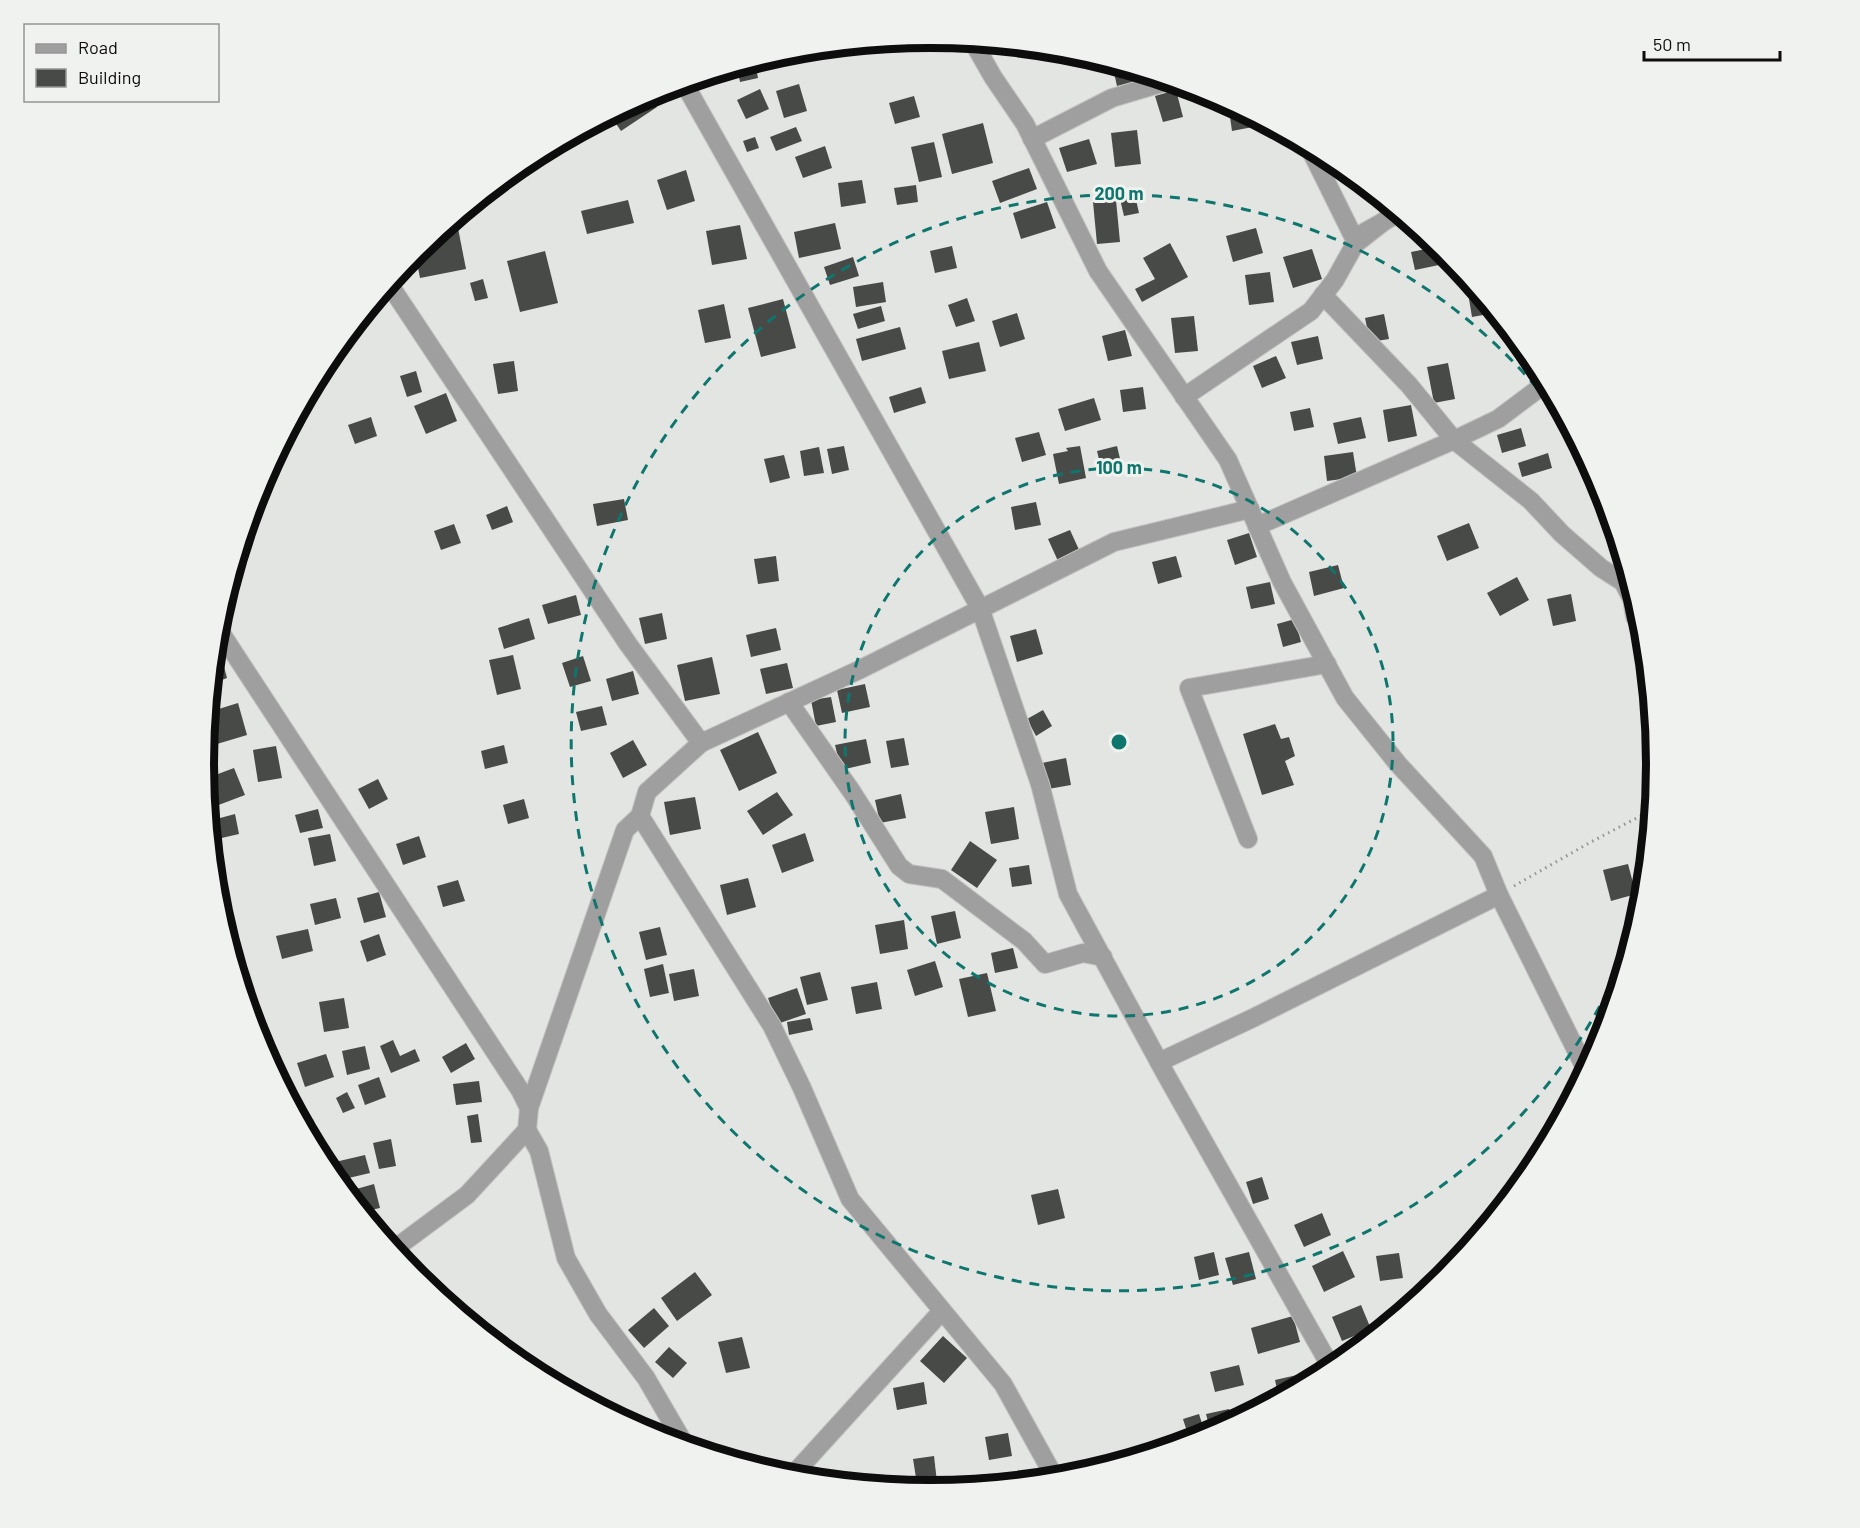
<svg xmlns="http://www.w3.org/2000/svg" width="1860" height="1528" font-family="Barlow,sans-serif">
<rect width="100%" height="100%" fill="#e3e5e2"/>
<!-- building -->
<g fill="#484a47">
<polygon points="755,62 758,78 740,82 737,67"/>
<polygon points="1112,64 1147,74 1148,79 1117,86"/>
<polygon points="799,84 807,111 784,118 776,91"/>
<polygon points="760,89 769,109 746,119 737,100"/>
<polygon points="1176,90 1183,117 1163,122 1155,96"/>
<polygon points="648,95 657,107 621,131 610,115"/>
<polygon points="914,96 920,117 895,124 889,103"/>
<polygon points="1228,103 1256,119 1258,126 1232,131"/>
<polygon points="983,123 993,163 952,174 942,134"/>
<polygon points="796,127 802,141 776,151 770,137"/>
<polygon points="1137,130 1141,164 1115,167 1111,133"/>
<polygon points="755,137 759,148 747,152 743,141"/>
<polygon points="1089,139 1097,164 1067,172 1059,148"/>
<polygon points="934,142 942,177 919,182 911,147"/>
<polygon points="825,146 832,168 803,178 795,157"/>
<polygon points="1029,168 1037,189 1000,203 992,181"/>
<polygon points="686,170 695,201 667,210 657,180"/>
<polygon points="862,180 866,203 841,207 838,183"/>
<polygon points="916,185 918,202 897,205 894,188"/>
<polygon points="1134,191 1139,213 1124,216 1119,195"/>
<polygon points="628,200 634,223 587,234 581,211"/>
<polygon points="1116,200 1120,242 1097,244 1093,202"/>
<polygon points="1047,202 1056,228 1021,239 1013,213"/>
<polygon points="457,223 466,269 420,278 415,252 448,224"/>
<polygon points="835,223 841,249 799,258 794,232"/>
<polygon points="740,225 747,259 712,265 706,231"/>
<polygon points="1256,228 1263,253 1233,262 1226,236"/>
<polygon points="1170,243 1188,277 1142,302 1135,289 1155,279 1143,258"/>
<polygon points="952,246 957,268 935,273 930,251"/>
<polygon points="1436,247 1439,265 1415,270 1411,252"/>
<polygon points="1312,249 1322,279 1293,288 1283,257"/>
<polygon points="545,251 558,303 520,312 507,261"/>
<polygon points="853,257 859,276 830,285 824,267"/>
<polygon points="1270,272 1274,302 1249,305 1245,275"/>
<polygon points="483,279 488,298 475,301 470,283"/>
<polygon points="883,282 886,302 856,307 853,287"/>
<polygon points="1482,296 1494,313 1472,317 1469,299"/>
<polygon points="967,298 975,321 956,327 948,305"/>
<polygon points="783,299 796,348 761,357 748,308"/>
<polygon points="724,304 731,338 705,343 698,310"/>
<polygon points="881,306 885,321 858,329 853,314"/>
<polygon points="1017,313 1025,339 1000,347 992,321"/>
<polygon points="1384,314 1389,339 1370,342 1365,318"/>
<polygon points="1194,316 1198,351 1175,353 1171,318"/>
<polygon points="900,327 906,349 862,361 856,339"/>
<polygon points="1125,330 1132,356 1108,361 1102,336"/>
<polygon points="1318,336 1323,359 1297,365 1291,342"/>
<polygon points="979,342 986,371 949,379 942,351"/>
<polygon points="1276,356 1286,378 1262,388 1253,366"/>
<polygon points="514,361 518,391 498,394 493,364"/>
<polygon points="1448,363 1455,399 1434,403 1427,367"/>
<polygon points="416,371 422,392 407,397 400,376"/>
<polygon points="921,387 926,403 894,413 889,397"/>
<polygon points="1143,387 1146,409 1123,412 1120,390"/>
<polygon points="446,393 457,421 426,434 414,406"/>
<polygon points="1094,398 1101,420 1065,431 1058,409"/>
<polygon points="1411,405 1417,436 1388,442 1383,410"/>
<polygon points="1310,408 1314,427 1294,431 1290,412"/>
<polygon points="371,417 377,436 355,444 348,425"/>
<polygon points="1361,417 1366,438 1338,444 1333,423"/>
<polygon points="1521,428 1526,446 1502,453 1497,435"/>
<polygon points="1039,432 1046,455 1022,462 1015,438"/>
<polygon points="844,446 849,470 832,474 827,449"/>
<polygon points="1080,446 1086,478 1059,484 1053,454 1068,451 1066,448"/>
<polygon points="1117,446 1122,467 1102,472 1097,451"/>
<polygon points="819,447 824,473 804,476 800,451"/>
<polygon points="1353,452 1357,477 1327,481 1324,456"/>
<polygon points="1548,453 1552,468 1522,477 1518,463"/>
<polygon points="784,455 790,478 770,483 764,459"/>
<polygon points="624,499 628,520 597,526 593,504"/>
<polygon points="1036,502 1041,525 1015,530 1011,507"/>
<polygon points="507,506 513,522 492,530 486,515"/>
<polygon points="1469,523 1479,548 1447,561 1437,536"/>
<polygon points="454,524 461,543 441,550 434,531"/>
<polygon points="1070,530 1080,552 1058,561 1048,539"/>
<polygon points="1249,533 1257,557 1235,565 1227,540"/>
<polygon points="776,556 779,581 758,584 754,559"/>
<polygon points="1176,556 1182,577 1158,584 1152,562"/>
<polygon points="1338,565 1344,588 1314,596 1309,572"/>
<polygon points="1517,577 1529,600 1500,616 1487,593"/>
<polygon points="1270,582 1275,604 1251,609 1246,587"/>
<polygon points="1571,594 1576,621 1553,626 1547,599"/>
<polygon points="576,595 581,615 548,624 542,605"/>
<polygon points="662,613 667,639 645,644 639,618"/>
<polygon points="529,618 535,639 504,649 498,628"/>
<polygon points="1295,619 1301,642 1283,647 1277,624"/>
<polygon points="776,628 781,650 751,657 746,635"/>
<polygon points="1036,629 1043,654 1017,662 1010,636"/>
<polygon points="218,643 227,678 214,683 212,676 215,644"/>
<polygon points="513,655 521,689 497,695 489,660"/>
<polygon points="583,656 591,681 570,687 562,663"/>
<polygon points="712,657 720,694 685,701 677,665"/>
<polygon points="787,663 793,688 766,694 760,669"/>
<polygon points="633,671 639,694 612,701 606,679"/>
<polygon points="865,684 870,707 842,713 837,690"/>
<polygon points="831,697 836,722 816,726 811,700"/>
<polygon points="238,703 247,735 217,744 209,712"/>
<polygon points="602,706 607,725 581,731 576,712"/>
<polygon points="1043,710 1052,726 1036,736 1027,719"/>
<polygon points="1275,724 1281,739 1289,737 1295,756 1285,761 1294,785 1262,795 1243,734"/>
<polygon points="758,732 777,773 739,791 720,750"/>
<polygon points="904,738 909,765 891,768 886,741"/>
<polygon points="866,739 871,763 841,770 835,745"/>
<polygon points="633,740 647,765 623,778 610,753"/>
<polygon points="504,745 508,763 485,769 481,751"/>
<polygon points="276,746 282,778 258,782 253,750"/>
<polygon points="210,754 218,774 234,768 245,795 208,809 204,764 204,757"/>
<polygon points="1066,758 1071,785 1048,789 1042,763"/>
<polygon points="378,779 388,799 369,809 358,789"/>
<polygon points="777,792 793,815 763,835 747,811"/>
<polygon points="901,794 906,818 880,823 875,800"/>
<polygon points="695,797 701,829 670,835 664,802"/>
<polygon points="524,799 529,818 508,824 503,805"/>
<polygon points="1014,807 1019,839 991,844 985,812"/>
<polygon points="318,809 323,828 300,833 295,815"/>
<polygon points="235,814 239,834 213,840 209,821"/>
<polygon points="805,833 814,861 782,873 772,845"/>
<polygon points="330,834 336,861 314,866 308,838"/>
<polygon points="419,836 426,857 403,865 396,844"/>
<polygon points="970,841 997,860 977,888 951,870"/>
<polygon points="1628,864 1636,894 1611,901 1603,870"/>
<polygon points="1029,865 1032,884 1012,887 1009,868"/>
<polygon points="748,878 756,907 727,915 720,885"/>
<polygon points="458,880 465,901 443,907 437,886"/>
<polygon points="379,892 386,917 364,923 357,898"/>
<polygon points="336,898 341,918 315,925 310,904"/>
<polygon points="955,911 961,938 937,944 931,916"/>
<polygon points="1639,919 1633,936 1630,946 1624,923"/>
<polygon points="904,920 908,949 880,954 875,925"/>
<polygon points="660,927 667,955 646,960 639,932"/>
<polygon points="308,929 313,951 282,959 276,936"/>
<polygon points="379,934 386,955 367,962 360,941"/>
<polygon points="1013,948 1018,968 995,973 991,953"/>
<polygon points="935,961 943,987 915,996 907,970"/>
<polygon points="663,964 669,993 650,997 644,969"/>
<polygon points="694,969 699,996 674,1001 669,974"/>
<polygon points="820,972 828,1000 807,1005 800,977"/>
<polygon points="987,973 996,1011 968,1017 959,979"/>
<polygon points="877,982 882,1009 856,1014 851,987"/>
<polygon points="797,988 806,1014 777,1024 768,998"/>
<polygon points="344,998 349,1028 324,1032 319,1002"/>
<polygon points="810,1018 813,1030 789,1035 787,1022"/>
<polygon points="393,1040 400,1056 415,1049 420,1061 391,1073 380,1046"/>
<polygon points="466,1043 475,1059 451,1073 442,1057"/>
<polygon points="365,1046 370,1069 347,1075 342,1051"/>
<polygon points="326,1054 334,1077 305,1087 297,1063"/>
<polygon points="379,1077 386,1097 365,1105 358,1085"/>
<polygon points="479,1081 482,1102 456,1105 453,1084"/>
<polygon points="347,1092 355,1108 343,1113 336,1098"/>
<polygon points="478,1114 482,1142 471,1143 467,1116"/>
<polygon points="313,1119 318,1140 312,1142 302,1122"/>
<polygon points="391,1139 396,1166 379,1169 373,1143"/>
<polygon points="365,1155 370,1173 340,1180 335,1162"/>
<polygon points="1262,1177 1269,1199 1253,1204 1246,1182"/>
<polygon points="374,1184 380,1208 362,1212 351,1199 349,1191"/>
<polygon points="1058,1189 1065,1218 1038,1225 1031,1195"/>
<polygon points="1322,1213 1331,1235 1304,1247 1294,1225"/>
<polygon points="1343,1251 1355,1277 1324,1292 1312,1266"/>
<polygon points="1214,1252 1219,1275 1199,1280 1194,1257"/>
<polygon points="1249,1252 1256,1279 1233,1285 1225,1258"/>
<polygon points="1399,1253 1403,1278 1380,1281 1376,1256"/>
<polygon points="695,1272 712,1295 677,1321 661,1298"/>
<polygon points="1361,1305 1371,1329 1342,1341 1332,1317"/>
<polygon points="654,1308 669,1326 644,1348 628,1330"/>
<polygon points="1293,1316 1300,1342 1258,1354 1251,1328"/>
<polygon points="943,1336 967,1358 944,1383 920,1361"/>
<polygon points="742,1337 750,1368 726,1373 718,1342"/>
<polygon points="669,1347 687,1363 673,1378 655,1362"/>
<polygon points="1239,1365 1244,1385 1215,1392 1210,1372"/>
<polygon points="1319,1370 1321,1375 1291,1391 1278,1394 1275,1380"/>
<polygon points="924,1382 927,1404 897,1410 893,1388"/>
<polygon points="1229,1409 1232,1422 1211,1434 1206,1414"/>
<polygon points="1199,1414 1206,1436 1190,1441 1183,1419"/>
<polygon points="1008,1433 1012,1456 989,1460 985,1437"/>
<polygon points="934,1456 937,1482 917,1484 913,1459"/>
</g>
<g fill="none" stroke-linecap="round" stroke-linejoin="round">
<!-- street casing -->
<g stroke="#c1c2c0" stroke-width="20">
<g id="street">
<polyline points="973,42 993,77 1025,124 1098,271 1228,460 1282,582 1345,698 1398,764 1483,856 1499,895 1586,1070"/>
<polyline points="684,83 980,608 1040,784 1068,894 1165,1073 1332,1369"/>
<polyline points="1032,139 1112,98 1169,81"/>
<polyline points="1309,147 1354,238 1399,213"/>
<polyline points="389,284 628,644 701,743 647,792 640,816 772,1026 802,1088 850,1199 1003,1384 1055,1478"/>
<polyline points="1323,295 1409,385 1454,440 1531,501 1562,534 1601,568 1623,582 1632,599 1635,617"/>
<polyline points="1184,397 1311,311 1335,280 1355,244 1387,219"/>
<polyline points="1257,526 1454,440 1498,419 1546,383"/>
<polyline points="217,627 520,1090 529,1108 527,1130 467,1195 393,1250"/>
<polyline points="789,702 852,792 899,866 909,874 942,879 1024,941 1045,964 1083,953 1103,957"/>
<polyline points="701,743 859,670 1114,542 1250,509"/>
<polyline points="1248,839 1189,688 1327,664"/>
<polyline points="1159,1062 1253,1018 1499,895"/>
<polyline points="529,1108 625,830 640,816"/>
<polyline points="527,1130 539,1151 566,1258 598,1314 646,1378 685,1445"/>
<polyline points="791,1477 942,1311"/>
</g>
</g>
<!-- path -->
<polyline stroke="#929492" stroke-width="3" stroke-dasharray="1.5 4.5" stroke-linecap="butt" points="1514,886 1589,843 1652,810"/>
<!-- street -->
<use href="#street" stroke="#9e9f9e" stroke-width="18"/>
</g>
<!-- distance rings -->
<g fill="none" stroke="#0f766e" stroke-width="3" stroke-dasharray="10 8">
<circle cx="1119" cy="742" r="274"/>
<path d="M1642 907A548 548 0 1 1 1576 440"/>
</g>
<!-- crop -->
<path d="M0 0H1860V1528H0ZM214 764a716 716 0 1 1 1432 0a716 716 0 1 1-1432 0Z" fill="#f0f2ef" fill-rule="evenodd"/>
<path fill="none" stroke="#0c0d0c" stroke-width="8" d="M214 764a716 716 0 1 1 1432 0a716 716 0 1 1-1432 0Z"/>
<circle cx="1119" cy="742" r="9" fill="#0f766e" stroke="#f0f2ef" stroke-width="3"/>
<g font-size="18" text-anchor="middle" font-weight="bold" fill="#0f766e" stroke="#f0f2ef" stroke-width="6" stroke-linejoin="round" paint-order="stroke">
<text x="1119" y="200">200 m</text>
<text x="1119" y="474">100 m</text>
</g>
<!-- legend -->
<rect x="24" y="24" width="195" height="78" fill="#f0f2ef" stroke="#959694" stroke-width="1.5"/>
<rect x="36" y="44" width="30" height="9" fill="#9e9f9e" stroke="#959694" stroke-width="1.5"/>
<text x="78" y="54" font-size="18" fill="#0c0d0c">Road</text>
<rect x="36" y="69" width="30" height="18" fill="#484a47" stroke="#959694" stroke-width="1.5"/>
<text x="78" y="84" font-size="18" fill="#0c0d0c">Building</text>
<!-- scale -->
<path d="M1644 51v9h136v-9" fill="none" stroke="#0c0d0c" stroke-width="3"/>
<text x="1653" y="51" font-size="18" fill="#0c0d0c" stroke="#f0f2ef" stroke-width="4.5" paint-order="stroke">50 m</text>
</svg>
